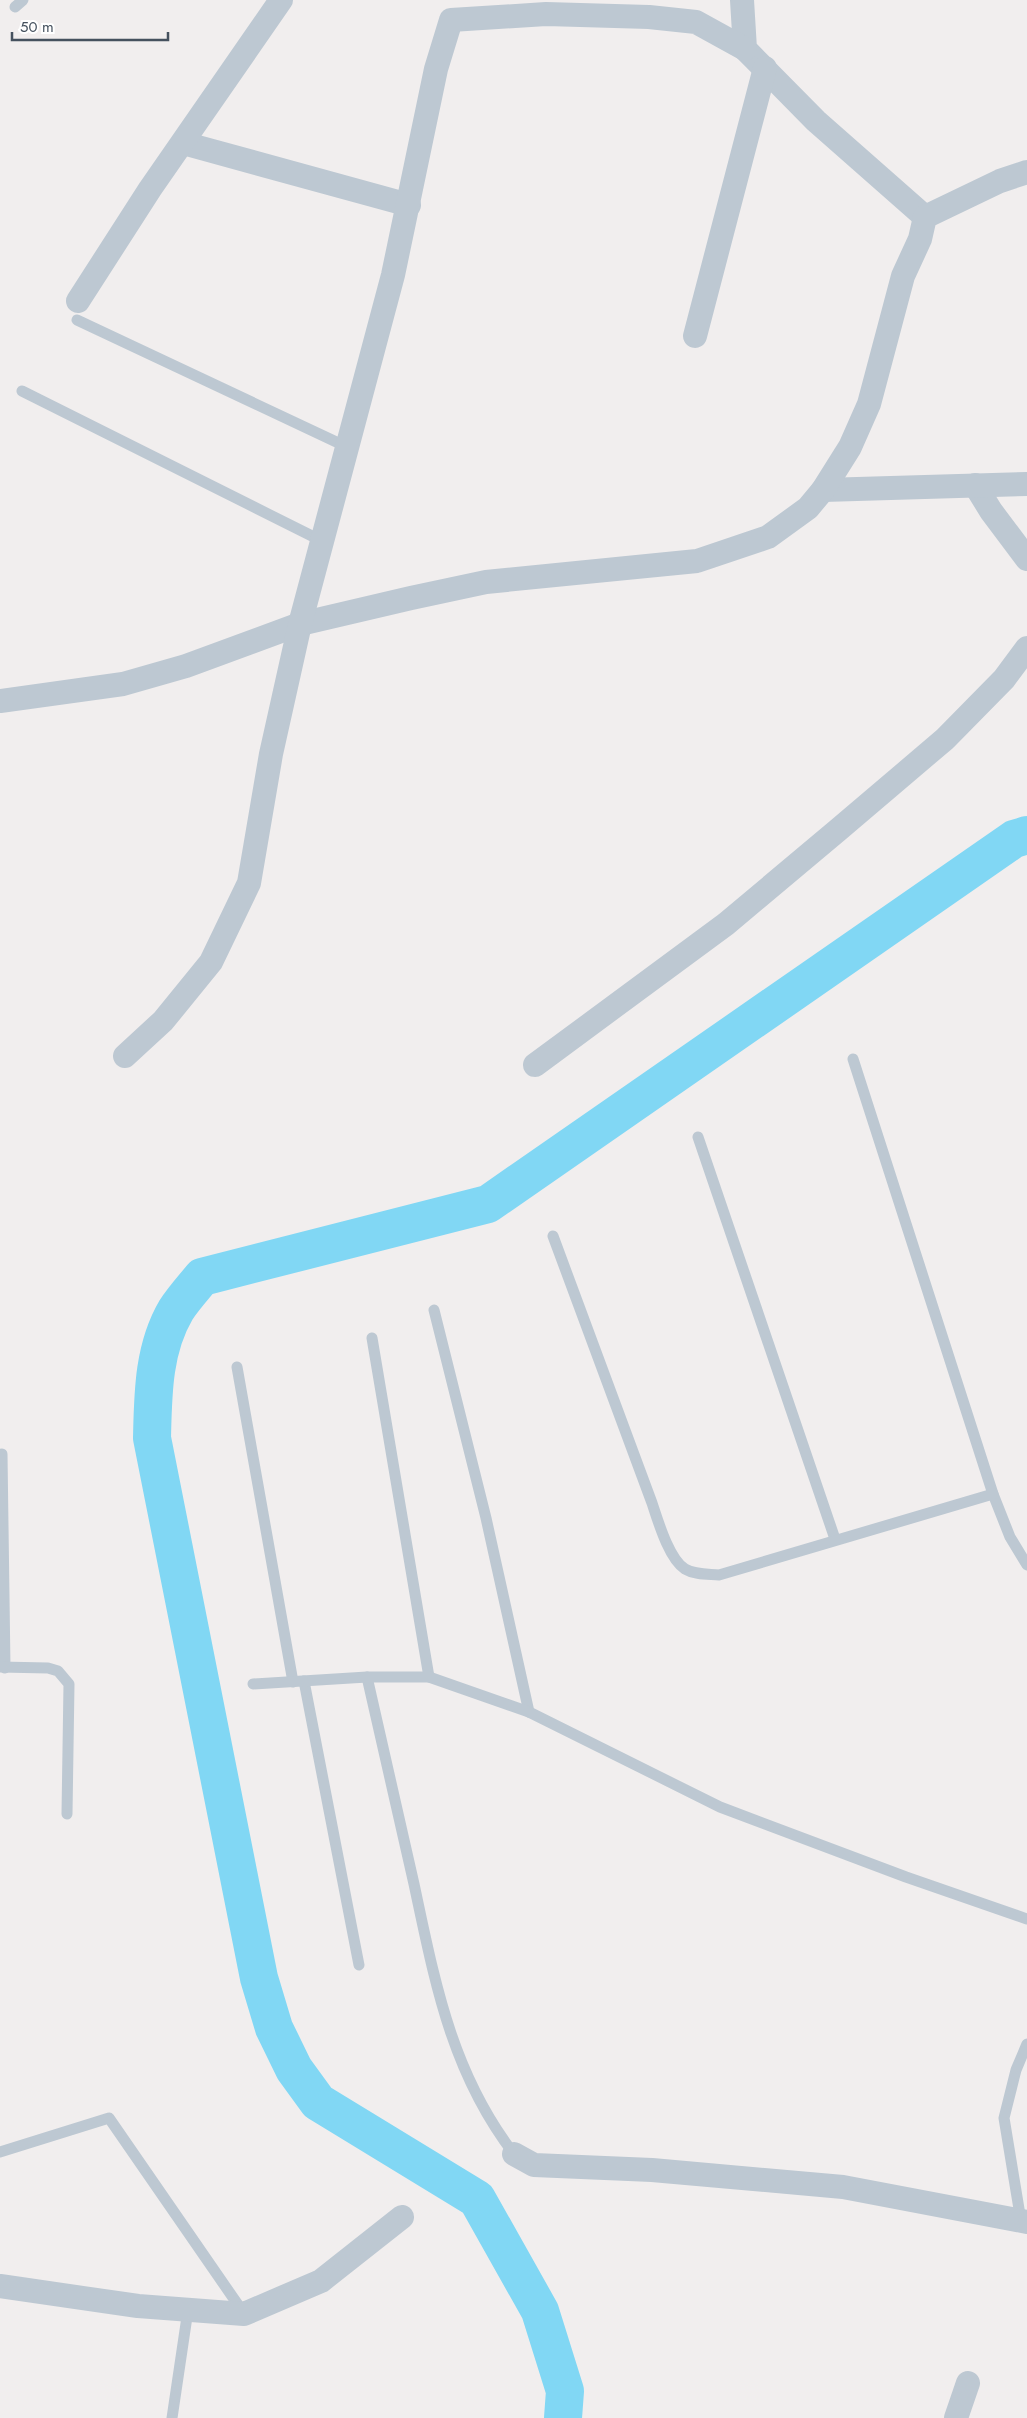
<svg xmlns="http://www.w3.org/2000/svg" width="1027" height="2418" font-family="Jost,sans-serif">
<rect width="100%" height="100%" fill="#f1eeee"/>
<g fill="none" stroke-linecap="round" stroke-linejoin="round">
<!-- river -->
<path stroke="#81d7f4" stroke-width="38" d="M 563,2418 L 565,2391 L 540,2311 L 477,2199 L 318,2102 L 294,2069 L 274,2028 L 259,1978 L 152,1438 C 153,1395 153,1349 176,1310 C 183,1299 193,1288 202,1277 L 488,1204 L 1014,839 L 1027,835"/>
<!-- service -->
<g stroke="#bdc8d2" stroke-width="11">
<polyline points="15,7 23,0"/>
<polyline points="77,320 347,447"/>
<polyline points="22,391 322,541"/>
<polyline points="853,1059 993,1494 1010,1537 1027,1565"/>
<polyline points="698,1137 835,1539"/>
<path d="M 553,1236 L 652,1503 C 658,1521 669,1559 685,1569 C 695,1575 708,1574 719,1575 L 993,1494"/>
<polyline points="434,1310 486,1518 529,1712"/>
<polyline points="372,1338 429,1677"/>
<polyline points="237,1367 293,1682"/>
<polyline points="2,1454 5,1668"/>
<polyline points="0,1667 48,1668 58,1671 69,1684 67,1814"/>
<path d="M 367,1677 C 383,1746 398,1815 414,1884 C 435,1982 451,2072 514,2154"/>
<polyline points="304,1681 359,1965"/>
<polyline points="253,1684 367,1677 429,1677 529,1712 720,1807 906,1877 1027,1919"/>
<polyline points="0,2152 109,2118 243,2312"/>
<polyline points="1021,2221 1004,2118 1016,2070 1027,2044"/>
<polyline points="172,2418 188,2310"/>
</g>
<!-- minor -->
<g stroke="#bdc8d2" stroke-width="24">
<polyline points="742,0 745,49 816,121 925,217"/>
<polyline points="183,143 409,205"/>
<polyline points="78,301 150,189 281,0"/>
<polyline points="695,336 765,68"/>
<polyline points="975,485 991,511 1027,559"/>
<polyline points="823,490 1027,484"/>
<polyline points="0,701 123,684 186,666 300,624 411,598 486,582 697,561 768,537 808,508 823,490 850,447 869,404 903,276 920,239 925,217 1000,181 1027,172"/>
<polyline points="125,1056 163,1021 211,962 249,883 271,754 300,624 393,275 436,69 451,20 546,14 649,17 696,22 745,49"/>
<polyline points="535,1065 726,924 838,830 945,739 1004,679 1027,648"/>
<polyline points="514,2154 534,2165 652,2170 843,2187 1027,2222"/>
<polyline points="0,2286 138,2306 244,2314 321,2281 402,2217"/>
<polyline points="956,2418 968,2383"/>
</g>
</g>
<!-- scale -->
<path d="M12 32v8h156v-8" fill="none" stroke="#45515e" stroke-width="2.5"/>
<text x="20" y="32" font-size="15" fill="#45515e" stroke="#ffffff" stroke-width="4" paint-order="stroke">50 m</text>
</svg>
